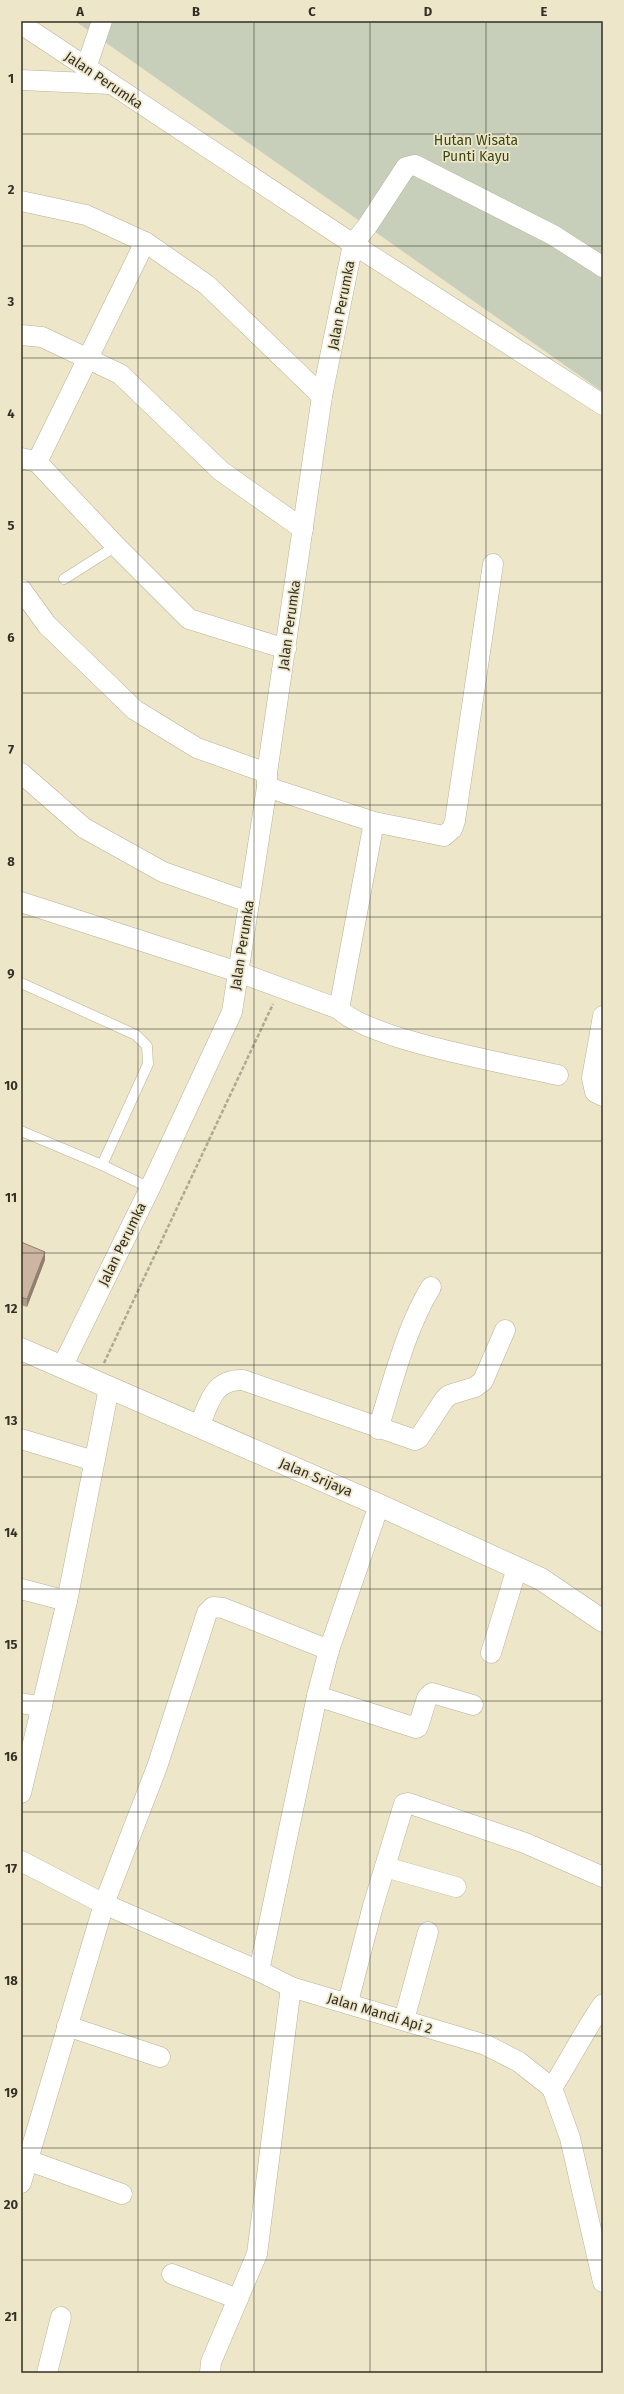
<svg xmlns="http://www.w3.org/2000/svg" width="624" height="2394" font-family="'Fira Sans',sans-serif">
<rect width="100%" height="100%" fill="#eee6c9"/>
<!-- green -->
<polygon fill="#c7cfba" points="75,21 603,21 603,392"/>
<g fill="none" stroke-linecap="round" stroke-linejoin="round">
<!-- lane casing -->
<g stroke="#b9b196" stroke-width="11">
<g id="lane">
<polyline points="64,579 116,546"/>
<polyline points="21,983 136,1035 147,1046 148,1064 102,1165"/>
<polyline points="21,1131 102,1165 150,1188"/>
</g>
</g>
<!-- street casing -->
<g stroke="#b9b196" stroke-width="21">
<g id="street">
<polyline points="21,24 353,244 322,396 267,773 267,787 232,1012 150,1188 62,1367"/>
<polyline points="86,68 102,21"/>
<polyline points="21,80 110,84"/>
<polyline points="21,201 86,215 145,242 207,285 322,396"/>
<polyline points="603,267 553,235 415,165 406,167 368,225 353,244 603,405"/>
<polyline points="21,335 42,337 120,374 221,471 303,529"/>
<polyline points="21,458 37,462 116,546 189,619 286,649"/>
<polyline points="37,462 145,242"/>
<polyline points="21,589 47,625 135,710 197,748 267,773"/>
<polyline points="21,773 84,828 163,872 249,902"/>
<polyline points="267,787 374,822 444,836 452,829 455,821 493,564"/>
<path d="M 21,902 L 238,972 L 339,1009 C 369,1040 510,1064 558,1075"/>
<polyline points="339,1009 374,822"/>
<polyline points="603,1016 592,1078 595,1092 603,1096"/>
<path d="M 199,1427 C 209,1403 213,1379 243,1380 L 415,1440 L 419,1438 L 444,1400 L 449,1395 L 475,1387 L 483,1381 L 505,1330"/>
<path d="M 378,1429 C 393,1382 405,1330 431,1287"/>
<polyline points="21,1439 94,1461"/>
<polyline points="21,1589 67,1601"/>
<polyline points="491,1653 517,1568"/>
<polyline points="317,1696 416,1728 418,1727 427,1698 432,1693 473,1705"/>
<polyline points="21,1703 42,1707"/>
<polyline points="21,1793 67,1601 109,1388"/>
<polyline points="21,1861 104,1904 259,1971 291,1987 486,2045 519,2062 552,2088 570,2138 603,2282"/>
<polyline points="385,1867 456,1887"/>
<polyline points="259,1971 317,1696 329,1650 379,1505"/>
<polyline points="348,2002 373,1906 404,1804 408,1803 525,1843 603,1877"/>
<polyline points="404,2020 428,1932"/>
<polyline points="67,2026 160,2057"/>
<path d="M 552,2088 C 570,2060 584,2031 603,2004"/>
<polyline points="27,2160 122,2194"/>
<polyline points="21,2183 104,1904 157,1767 207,1613 213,1607 223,1608 329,1650"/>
<polyline points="172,2274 238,2299"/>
<polyline points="47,2373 61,2317"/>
<polyline points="210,2373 211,2362 257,2254 291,1987"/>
</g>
</g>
<!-- secondary casing -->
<g stroke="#b9b196" stroke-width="23">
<polyline id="secondary" points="21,1349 379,1505 517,1568 541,1579 603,1621"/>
</g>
<!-- path -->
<polyline stroke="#b0a992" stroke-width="2.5" stroke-dasharray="4 2" stroke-linecap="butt" points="104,1363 273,1004"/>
<!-- lane -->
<use href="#lane" stroke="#fff" stroke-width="10"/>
<!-- street -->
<use href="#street" stroke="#fff" stroke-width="20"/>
<!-- secondary -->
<use href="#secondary" stroke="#fff" stroke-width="22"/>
</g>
<!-- wall -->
<polygon fill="#af9d8a" points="21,1242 45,1260 27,1307 21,1305"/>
<!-- shaded-wall -->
<polygon fill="#8f7f71" points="45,1252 45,1260 27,1307 27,1299"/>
<!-- building -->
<polygon fill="#ccb6a1" stroke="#8f7f71" points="21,1242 45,1252 27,1299 21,1297"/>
<!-- grid -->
<path fill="none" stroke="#322f24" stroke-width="1" stroke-opacity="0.55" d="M 138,21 L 138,2373M 254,21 L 254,2373M 370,21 L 370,2373M 486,21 L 486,2373M 21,134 L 603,134M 21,246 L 603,246M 21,358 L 603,358M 21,470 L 603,470M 21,582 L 603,582M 21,693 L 603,693M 21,805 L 603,805M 21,917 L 603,917M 21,1029 L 603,1029M 21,1141 L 603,1141M 21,1253 L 603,1253M 21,1365 L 603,1365M 21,1477 L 603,1477M 21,1589 L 603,1589M 21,1701 L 603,1701M 21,1812 L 603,1812M 21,1924 L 603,1924M 21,2036 L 603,2036M 21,2148 L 603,2148M 21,2260 L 603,2260"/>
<g text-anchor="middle" stroke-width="3.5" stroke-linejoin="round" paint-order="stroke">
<!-- street labels -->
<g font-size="14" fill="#322f24" stroke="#eee6c9">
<text transform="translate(104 80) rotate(34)" y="5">Jalan Perumka</text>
<text transform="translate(341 305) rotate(-79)" y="5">Jalan Perumka</text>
<text transform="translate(289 625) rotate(-82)" y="5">Jalan Perumka</text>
<text transform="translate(242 945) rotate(-81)" y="5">Jalan Perumka</text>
<text transform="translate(122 1244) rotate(-64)" y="5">Jalan Perumka</text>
<text transform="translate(316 1477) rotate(23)" y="5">Jalan Srijaya</text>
<text transform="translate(380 2013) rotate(17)" y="5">Jalan Mandi Api 2</text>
</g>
<!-- park labels -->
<g font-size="14" fill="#394714" stroke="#eee6c9">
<text x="476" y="145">Hutan Wisata<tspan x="476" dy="16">Punti Kayu</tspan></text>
</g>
</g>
<!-- border -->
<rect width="624" height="2394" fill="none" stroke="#eee6c9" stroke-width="44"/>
<rect x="22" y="22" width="580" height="2350" fill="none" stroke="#322f24" stroke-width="1.5"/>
<g font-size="13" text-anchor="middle" font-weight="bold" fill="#322f24">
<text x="80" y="16">A</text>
<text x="196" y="16">B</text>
<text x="312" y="16">C</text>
<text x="428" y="16">D</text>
<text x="544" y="16">E</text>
<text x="11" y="83">1</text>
<text x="11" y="194">2</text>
<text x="11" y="306">3</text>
<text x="11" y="418">4</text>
<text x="11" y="530">5</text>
<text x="11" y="642">6</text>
<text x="11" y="754">7</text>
<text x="11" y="866">8</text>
<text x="11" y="978">9</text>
<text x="11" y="1090">10</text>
<text x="11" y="1202">11</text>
<text x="11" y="1313">12</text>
<text x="11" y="1425">13</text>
<text x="11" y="1537">14</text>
<text x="11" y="1649">15</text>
<text x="11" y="1761">16</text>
<text x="11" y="1873">17</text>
<text x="11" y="1985">18</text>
<text x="11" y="2097">19</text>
<text x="11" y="2209">20</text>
<text x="11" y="2321">21</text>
</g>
</svg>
